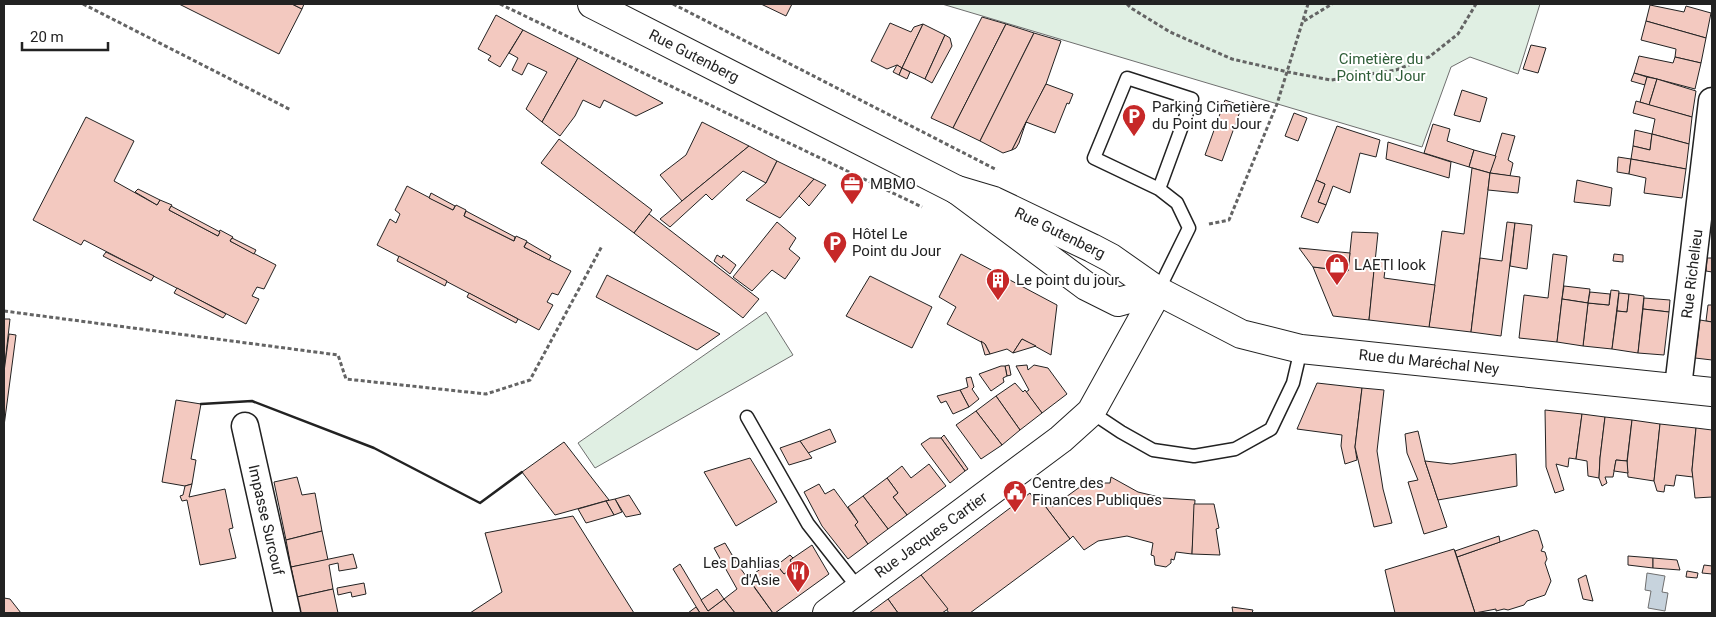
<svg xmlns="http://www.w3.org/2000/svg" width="1716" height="617" font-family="Roboto,sans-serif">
<rect width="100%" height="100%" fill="#fff"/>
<!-- green -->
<g fill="#e0efe3" stroke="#6f6f6f">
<polygon points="942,4 1540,4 1518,74 1470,57 1451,67 1422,147"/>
<polygon points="766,312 793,355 595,468 578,443"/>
</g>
<!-- water -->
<polygon fill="#c7d3dd" stroke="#6f6f6f" points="1647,573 1665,576 1662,592 1668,593 1665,611 1648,608 1651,591 1645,590"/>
<!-- building -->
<g fill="#f3c9c0" stroke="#222">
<polygon points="179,4 292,4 302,9 279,54"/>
<polygon points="292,4 304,4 302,9"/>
<polygon points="761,4 792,4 786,16"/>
<polygon points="1650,5 1684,12 1686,6 1711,13 1706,38 1646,21"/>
<polygon points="496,15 523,30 500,67 488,60 491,56 478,49"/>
<polygon points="982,17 1006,24 953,128 931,118"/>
<polygon points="1646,21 1706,38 1701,63 1675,57 1676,49 1641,40"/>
<polygon points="890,23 911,32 914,27 923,24 902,68 897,65 887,69 871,61"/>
<polygon points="923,24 945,35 925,79 902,68"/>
<polygon points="1006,24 1034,33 980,141 953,128"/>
<polygon points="523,30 578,58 542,122 526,109 547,72 528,63 522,75 512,70 518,58 509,53"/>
<polygon points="1034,33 1061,41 1046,84 1012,150 1003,153 980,141"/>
<polygon points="945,35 950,38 952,46 932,83 925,79"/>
<polygon points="1531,45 1546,48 1538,73 1523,69"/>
<polygon points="1639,56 1673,63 1675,57 1701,63 1695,89 1634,73"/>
<polygon points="578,58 663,103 636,116 604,100 600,108 583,100 575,116 560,136 542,122"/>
<polygon points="897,65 902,68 899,75 893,72"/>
<polygon points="902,68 910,72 907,79 899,75"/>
<polygon points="1634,73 1647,77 1645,85 1631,81"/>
<polygon points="1647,77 1657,79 1649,105 1640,102"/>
<polygon points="1657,79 1696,91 1692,117 1649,105"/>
<polygon points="1046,84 1073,94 1069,104 1067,103 1055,133 1026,122"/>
<polygon points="1462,90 1487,98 1480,122 1454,115"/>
<polygon points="1225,100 1242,106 1222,161 1205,155"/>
<polygon points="1636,101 1692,117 1689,144 1652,134 1655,119 1633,113"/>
<polygon points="1294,113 1307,118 1298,141 1285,136"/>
<polygon points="86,117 134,141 114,181 157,205 160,200 172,205 169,210 218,236 220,230 233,237 230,241 276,265 264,289 257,287 252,296 259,299 246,324 84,240 81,245 33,220"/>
<polygon points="702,122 749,146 682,201 660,175 686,155"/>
<polygon points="1026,122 1019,143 1016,148 1012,150"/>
<polygon points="1433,124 1450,129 1447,141 1474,150 1469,167 1424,153"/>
<polygon points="1337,126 1380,140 1376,157 1360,153 1350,193 1333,186 1326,205 1318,202 1325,184 1316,180"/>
<polygon points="1635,130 1652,134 1650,150 1633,146"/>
<polygon points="1502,133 1515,136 1508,160 1513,163 1510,176 1490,173"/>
<polygon points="1652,134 1689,144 1686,169 1631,159 1633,146 1650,150"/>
<polygon points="559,139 652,210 634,233 541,163"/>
<polygon points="1388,142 1451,162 1449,178 1386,159"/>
<polygon points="749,146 777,161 766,183 743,171 712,200 706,194 670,227 660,219"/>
<polygon points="1474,150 1496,156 1490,173 1469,167"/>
<polygon points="1618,157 1631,159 1629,174 1617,172"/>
<polygon points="1631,159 1686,169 1682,198 1644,193 1646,178 1629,174"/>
<polygon points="777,161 814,179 780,218 746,200 766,183"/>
<polygon points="1472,168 1490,173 1471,332 1429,327 1442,231 1464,234"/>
<polygon points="1490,173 1520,177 1518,193 1488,190"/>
<polygon points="814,179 826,185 809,206 799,196"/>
<polygon points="1316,180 1325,184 1318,202 1326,205 1318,223 1301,217"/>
<polygon points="1577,180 1612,188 1610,206 1574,202"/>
<polygon points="407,186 453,210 456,205 466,210 464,216 514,241 516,236 527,241 524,247 571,271 558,295 552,293 547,302 553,305 539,330 377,245 390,219 396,223 400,214 395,210"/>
<polygon points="138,189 160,200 157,205 135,192"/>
<polygon points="431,193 455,206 453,210 429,198"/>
<polygon points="171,206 220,232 218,236 169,210"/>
<polygon points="466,211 515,237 514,241 464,216"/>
<polygon points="649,214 759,299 743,318 634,233"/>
<polygon points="777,222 796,238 789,249 800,258 785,279 772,270 752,291 733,277"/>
<polygon points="1507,222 1515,223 1501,336 1471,332 1480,258 1502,261"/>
<polygon points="1515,223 1532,225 1527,269 1510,266"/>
<polygon points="1352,232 1378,233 1369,320 1333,316 1313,267 1348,271"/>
<polygon points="232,238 256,250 254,254 230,241"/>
<polygon points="527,242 551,256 549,260 524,247"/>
<polygon points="1299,248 1350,253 1348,271 1313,267"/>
<polygon points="106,252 154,276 151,281 103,256"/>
<polygon points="961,254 1057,305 1051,355 1022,339 1013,353 1007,349 990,354 985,344 947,324 956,307 939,297"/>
<polygon points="1553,254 1567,256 1557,342 1519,338 1524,295 1548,298"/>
<polygon points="1614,254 1623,255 1623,262 1613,261"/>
<polygon points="717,255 722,258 723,255 736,265 730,274 714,261"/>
<polygon points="399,256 447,281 445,286 397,261"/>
<polygon points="1707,258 1712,258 1712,272 1706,271"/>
<polygon points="1375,260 1386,262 1384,278 1435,285 1429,327 1369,320"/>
<polygon points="607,275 720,334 697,350 596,297"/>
<polygon points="870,276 932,307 912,348 846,316"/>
<polygon points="1564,286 1590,289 1588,303 1562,299"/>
<polygon points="177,288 226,314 223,318 174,293"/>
<polygon points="1611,290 1619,291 1612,349 1583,346 1588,303 1609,305"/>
<polygon points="1590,292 1610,294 1609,305 1588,303"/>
<polygon points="469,293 518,319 516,323 467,297"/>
<polygon points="1619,293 1629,294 1627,312 1617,311"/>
<polygon points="1629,294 1644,296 1638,353 1612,349 1617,311 1627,312"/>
<polygon points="1644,298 1670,300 1669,312 1643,309"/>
<polygon points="1562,299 1588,303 1583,346 1557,342"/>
<polygon points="1708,305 1712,305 1712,322 1706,321"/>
<polygon points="1643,309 1669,312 1664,355 1638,353"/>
<polygon points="4,319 10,319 4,372"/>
<polygon points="1700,320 1712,322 1712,360 1695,358"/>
<polygon points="9,334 16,335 4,426 4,372"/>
<polygon points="1022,339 1036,346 1013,353"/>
<polygon points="981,341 985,344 990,354 985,355"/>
<polygon points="1009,365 1011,375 1007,376 1005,366"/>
<polygon points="1027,365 1028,370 1034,365 1048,368 1067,394 1042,413 1026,392 1029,390 1016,366"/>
<polygon points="1001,366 1005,366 1007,376 1003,378 1004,382 991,391 979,374"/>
<polygon points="971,377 974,387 972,389 979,399 969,407 960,390 968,387 966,378"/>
<polygon points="1015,383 1023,392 1025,390 1042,413 1020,430 996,396"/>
<polygon points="1317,383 1362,388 1355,447 1357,460 1345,464 1341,446 1342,435 1297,429"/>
<polygon points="1362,388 1384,390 1377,451 1383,489 1392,523 1374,527 1355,447"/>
<polygon points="960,390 969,407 953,414 946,401 941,403 937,396"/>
<polygon points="996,396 1020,430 1002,445 976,411"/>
<polygon points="176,400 201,404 191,459 196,460 192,484 185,486 162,482"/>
<polygon points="1545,410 1582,414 1576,459 1569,458 1568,467 1556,464 1564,490 1555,493 1546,467"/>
<polygon points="976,411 1002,445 981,459 956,425"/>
<polygon points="1582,414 1605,417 1600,458 1599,478 1588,476 1587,461 1576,459"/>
<polygon points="1605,417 1632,420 1627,461 1616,460 1613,477 1605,477 1607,483 1602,486 1599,478 1600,458"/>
<polygon points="1632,420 1660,424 1654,481 1628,477 1627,463"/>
<polygon points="1660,424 1696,428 1692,470 1693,477 1676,475 1674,486 1665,485 1664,492 1657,491 1654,481"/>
<polygon points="1696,428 1712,430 1712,497 1695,498 1692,470"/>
<polygon points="830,429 836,442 808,453 800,441"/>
<polygon points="1418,431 1425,461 1447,527 1424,534 1408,482 1418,480 1407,453 1405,434"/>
<polygon points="944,435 968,469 965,471 941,438"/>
<polygon points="930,438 941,438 965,471 950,483 921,444"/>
<polygon points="800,441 812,458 789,465 780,448"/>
<polygon points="564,442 609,500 555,515 522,472"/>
<polygon points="1516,454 1517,486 1438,500 1425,461 1451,464"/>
<polygon points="750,458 777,502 736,526 704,472"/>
<polygon points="1616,460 1627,461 1628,473 1614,471"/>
<polygon points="929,464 946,486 907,515 893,497 898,493 887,478 902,466 911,478"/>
<polygon points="297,477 302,495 315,493 322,531 286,540 274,482"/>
<polygon points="1111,477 1138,492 1163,498 1195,500 1192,554 1176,552 1174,560 1171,559 1171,563 1166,567 1155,565 1154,556 1151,555 1153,543 1127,536 1098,541 1084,550 1073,536 1070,539 1039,498 1045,498 1052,507 1091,479 1094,483 1110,483"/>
<polygon points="887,478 898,493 893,497 907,515 888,529 863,496"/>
<polygon points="192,484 189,497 225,489 233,528 229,529 236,558 200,565 187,500 182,501 180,496 183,495 185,486"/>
<polygon points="819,484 825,494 834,489 858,522 855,525 868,544 848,559 822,526 804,492"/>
<polygon points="1030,493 1033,498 1039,498 1070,539 970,613 949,613 921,575"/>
<polygon points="629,495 641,514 626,517 615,499"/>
<polygon points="863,496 888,529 868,544 855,525 858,522 848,507"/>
<polygon points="615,499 622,512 614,515 606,501"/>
<polygon points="606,501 614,515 586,523 578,509"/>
<polygon points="1194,504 1214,504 1219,528 1216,529 1220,555 1192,554"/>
<polygon points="573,516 634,613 470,613 502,592 485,533"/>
<polygon points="1534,530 1538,531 1543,547 1541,551 1545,552 1547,559 1545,563 1551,581 1545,595 1527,601 1524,605 1508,610 1504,609 1496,611 1496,609 1475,613 1457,557"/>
<polygon points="322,531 328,560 291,567 286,540"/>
<polygon points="1499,536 1500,542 1457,557 1455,551"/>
<polygon points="725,543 738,565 773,613 735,613 724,599 737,589 714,548"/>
<polygon points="812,545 829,574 775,613 773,613 748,578 773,560 784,574 794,567 790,560"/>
<polygon points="1454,549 1475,613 1395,613 1385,570"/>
<polygon points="353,554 357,568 339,571 338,563 329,565 333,589 297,597 291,567"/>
<polygon points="790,555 793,558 790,560 794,567 784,574 777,565"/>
<polygon points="1628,556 1653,558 1653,568 1628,565"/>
<polygon points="1653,558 1677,560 1680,570 1653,568"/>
<polygon points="680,564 708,611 724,599 735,613 700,613 673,569"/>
<polygon points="1704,565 1712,566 1712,574 1702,573"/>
<polygon points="1687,571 1698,573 1697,578 1686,577"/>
<polygon points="921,575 948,609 942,613 898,613 888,599"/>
<polygon points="1586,575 1593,601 1583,599 1578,579"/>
<polygon points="364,583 366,594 352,597 351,592 338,595 337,588"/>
<polygon points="333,589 338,613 301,613 297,597"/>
<polygon points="717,589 724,599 708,611 701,600"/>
<polygon points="4,598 10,599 21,613 4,613"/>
<polygon points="888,599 898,613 869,613"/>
<polygon points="696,607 700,613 688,613"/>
<polygon points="1232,607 1253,610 1252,613 1233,613"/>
</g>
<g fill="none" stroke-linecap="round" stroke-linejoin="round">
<!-- lane casing -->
<g stroke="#222" stroke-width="15">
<g id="lane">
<polyline points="1158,291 1189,228 1177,203 1159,189 1192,99 1127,78 1094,158 1159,189"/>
<polyline points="1091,412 1121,432 1153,450 1194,456 1235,449 1271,429 1293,383 1301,349"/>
<polyline points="747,417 808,524 859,589"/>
</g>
</g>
<!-- street casing -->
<g stroke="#222" stroke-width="29">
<g id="street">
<polyline points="1678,387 1712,101"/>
<polyline points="245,426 287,613"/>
</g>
</g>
<!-- secondary casing -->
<g stroke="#222" stroke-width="30">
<g id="secondary">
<polyline points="592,4 957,190 1086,286 1118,302 1158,291"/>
<polyline points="957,190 994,201 1092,248 1111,258 1158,291 1241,334 1301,349 1712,392"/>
<polyline points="827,613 1061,439 1091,412 1158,291"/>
</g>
</g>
<!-- path -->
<g stroke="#646464" stroke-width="3" stroke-dasharray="4 2.5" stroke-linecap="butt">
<polyline points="83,4 291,110"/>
<polyline points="500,4 922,207"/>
<polyline points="673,4 997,170"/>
<polyline points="1127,4 1131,8 1170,32 1232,59 1288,72 1331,80 1396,70 1429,57 1458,34 1476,4"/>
<polyline points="1304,21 1332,4"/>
<polyline points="1209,224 1229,220 1277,104 1308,4"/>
<polyline points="4,311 338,355 346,379 486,394 530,380 602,246"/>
</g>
<!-- lane -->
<use href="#lane" stroke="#fff" stroke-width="12"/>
<!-- street -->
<use href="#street" stroke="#fff" stroke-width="26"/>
<!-- secondary -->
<use href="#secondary" stroke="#fff" stroke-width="28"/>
<!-- wall -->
<polyline stroke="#222" stroke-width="2.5" points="201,404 252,401 374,448 480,503 522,472"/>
</g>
<!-- icons -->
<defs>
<g id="parking-pin" transform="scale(1.25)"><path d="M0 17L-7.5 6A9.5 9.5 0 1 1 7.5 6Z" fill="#c62828" stroke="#fff"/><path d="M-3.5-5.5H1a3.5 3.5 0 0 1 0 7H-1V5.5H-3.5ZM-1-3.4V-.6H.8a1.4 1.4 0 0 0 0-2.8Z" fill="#fff"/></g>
<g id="office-pin" transform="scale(1.25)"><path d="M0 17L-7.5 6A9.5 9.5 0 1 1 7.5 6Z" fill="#c62828" stroke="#fff"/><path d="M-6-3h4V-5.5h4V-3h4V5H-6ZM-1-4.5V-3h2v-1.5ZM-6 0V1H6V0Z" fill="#fff"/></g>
<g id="shop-pin" transform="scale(1.25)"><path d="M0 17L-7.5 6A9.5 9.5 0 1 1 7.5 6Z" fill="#c62828" stroke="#fff"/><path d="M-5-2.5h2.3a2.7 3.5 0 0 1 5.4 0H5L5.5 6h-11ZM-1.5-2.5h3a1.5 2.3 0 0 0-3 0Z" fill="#fff"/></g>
<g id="building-pin" transform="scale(1.25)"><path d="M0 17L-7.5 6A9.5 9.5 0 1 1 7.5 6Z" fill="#c62828" stroke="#fff"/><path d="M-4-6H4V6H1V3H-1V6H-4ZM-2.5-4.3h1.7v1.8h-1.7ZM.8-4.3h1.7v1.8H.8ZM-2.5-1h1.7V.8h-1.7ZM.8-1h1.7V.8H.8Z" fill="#fff"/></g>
<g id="civic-pin" transform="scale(1.25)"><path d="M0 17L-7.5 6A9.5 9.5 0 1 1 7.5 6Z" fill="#c62828" stroke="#fff"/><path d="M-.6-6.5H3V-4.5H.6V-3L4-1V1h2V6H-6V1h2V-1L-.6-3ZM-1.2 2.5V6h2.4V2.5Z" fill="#fff"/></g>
<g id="restaurant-pin" transform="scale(1.25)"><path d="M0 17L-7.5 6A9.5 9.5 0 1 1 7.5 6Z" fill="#c62828" stroke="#fff"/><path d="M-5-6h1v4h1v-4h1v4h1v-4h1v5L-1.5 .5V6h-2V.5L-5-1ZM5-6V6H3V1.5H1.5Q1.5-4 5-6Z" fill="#fff"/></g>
</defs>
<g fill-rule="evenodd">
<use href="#parking-pin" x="1134" y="116"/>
<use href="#office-pin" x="852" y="184"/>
<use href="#parking-pin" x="835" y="243"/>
<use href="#shop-pin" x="1337" y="265"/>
<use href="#building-pin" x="998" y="280"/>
<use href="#civic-pin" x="1015" y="492"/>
<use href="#restaurant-pin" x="798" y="572"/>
</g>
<g text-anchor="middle" stroke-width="4" stroke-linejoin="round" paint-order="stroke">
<!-- street labels -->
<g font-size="15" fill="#222" stroke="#fff">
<text transform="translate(694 56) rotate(27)" y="5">Rue Gutenberg</text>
<text transform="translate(1060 233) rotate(26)" y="5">Rue Gutenberg</text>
<text transform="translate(1692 274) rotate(-83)" y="5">Rue Richelieu</text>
<text transform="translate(1429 362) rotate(6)" y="5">Rue du Maréchal Ney</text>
<text transform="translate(266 520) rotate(77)" y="5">Impasse Surcouf</text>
<text transform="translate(931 535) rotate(-36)" y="5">Rue Jacques Cartier</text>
</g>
<!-- park labels -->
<g font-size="15" fill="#2f5e38" stroke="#fff">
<text x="1381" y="64">Cimetière du<tspan x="1381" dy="17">Point du Jour</tspan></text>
</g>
<!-- poi labels -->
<g font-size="15" fill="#222" stroke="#fff" text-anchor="start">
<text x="1152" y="112">Parking Cimetière<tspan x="1152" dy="17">du Point du Jour</tspan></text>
<text x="870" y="189">MBMO</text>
<text x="852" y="239">Hôtel Le<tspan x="852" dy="17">Point du Jour</tspan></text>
<text x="1354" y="270">LAETI look</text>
<text x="1016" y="285">Le point du jour</text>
<text x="1032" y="488">Centre des<tspan x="1032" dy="17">Finances Publiques</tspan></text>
<text x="780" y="568" text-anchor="end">Les Dahlias<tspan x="780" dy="17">d'Asie</tspan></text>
</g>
</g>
<!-- border -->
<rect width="1716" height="617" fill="none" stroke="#222222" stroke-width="10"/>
<!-- scale -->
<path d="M22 42v8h86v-8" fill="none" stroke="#222222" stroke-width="2.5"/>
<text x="30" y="42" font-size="15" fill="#222222" stroke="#ffffff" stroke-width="4" paint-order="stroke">20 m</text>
</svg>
